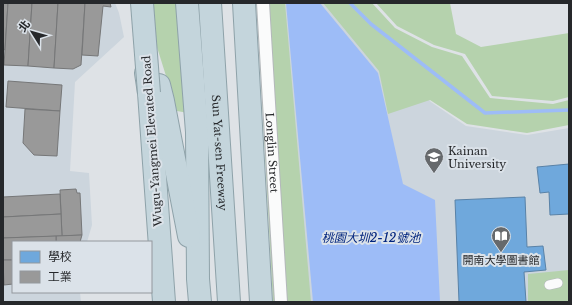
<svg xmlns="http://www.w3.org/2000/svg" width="572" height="305" font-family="'Libre Baskerville','Noto Sans TC',serif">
<rect width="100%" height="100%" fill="#dee2e6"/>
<!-- built -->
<g fill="#ccd5dd">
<polygon points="3,3 115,3 119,13 124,37 75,82 70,171 89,173 92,225 87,242 13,242 13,292 80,292 81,302 3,302"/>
<polygon points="282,3 332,3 431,102 466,126 527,135 569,128 569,302 302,302"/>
</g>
<!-- green -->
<g fill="#b5d2ad">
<polygon points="138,3 180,3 188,113 177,111 156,44"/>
<polygon points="257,3 285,3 311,302 273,302"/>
<polygon points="323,3 372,3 395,28 432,47 462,56 490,98 553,104 569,100 569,125 527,133 467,124 430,100 388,114 379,71"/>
<polygon points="376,3 450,3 456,34 481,47 569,33 569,97 553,101 492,96 465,54 434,45 397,26"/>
<polygon points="569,270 569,302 528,302 528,274"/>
</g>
<!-- water -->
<polygon fill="#9dbcf7" points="286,3 320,3 378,73 403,184 435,200 440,302 313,302"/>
<!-- schools -->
<g fill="#6fa8dc" stroke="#5982a7">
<polygon points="569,164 569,214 550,215 549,192 540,193 537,167"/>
<polygon points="525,197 527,247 543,246 546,270 524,272 526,302 459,302 455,200"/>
</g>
<!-- industry -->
<g fill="#999" stroke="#767778">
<polygon points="3,3 8,3 5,50 3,49"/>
<polygon points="8,3 32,3 28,66 4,65"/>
<polygon points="32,3 58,3 54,68 28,66"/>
<polygon points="58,3 85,3 81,65 73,69 54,68"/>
<polygon points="85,3 110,3 111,7 103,6 98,56 82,55"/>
<polygon points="8,81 62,85 60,111 6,107"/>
<polygon points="25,109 60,111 57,156 34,155 23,143"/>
<polygon points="76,189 77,193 80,193 82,235 62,236 60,190"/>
<polygon points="60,194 61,214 3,217 3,197"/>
<polygon points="61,214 62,236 3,238 3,217"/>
<polygon points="82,235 80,242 56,242 56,236"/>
<polygon points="56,236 56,242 13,242 13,260 3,260 3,238"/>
<polygon points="3,260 13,260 13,284 4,285"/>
</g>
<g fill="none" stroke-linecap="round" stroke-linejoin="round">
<!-- stream -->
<polyline stroke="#9dbcf7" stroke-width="3.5" points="350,3 371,24 485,113 569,110"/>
<!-- pedestrian casing -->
<g stroke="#b4b8bb" stroke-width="10">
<polyline id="pedestrian" points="549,285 558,283"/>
</g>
<!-- minor casing -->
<g stroke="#b4b8bb" stroke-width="14">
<g id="minor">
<path id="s1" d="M 263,3 L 281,302"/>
</g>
</g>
<!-- motorway casing -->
<g stroke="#8ea2a9" stroke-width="24">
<g id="motorway">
<polyline points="187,3 197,132 198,279 200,302"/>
<path id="s2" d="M 210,3 L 229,302"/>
<polyline points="244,3 261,302"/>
<polyline points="146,73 149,93 164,302"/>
<polyline points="159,85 163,101 189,236"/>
</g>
</g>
<!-- pedestrian -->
<use href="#pedestrian" stroke="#fafbfb" stroke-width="9"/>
<!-- minor -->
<use href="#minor" stroke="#fafbfb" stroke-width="12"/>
<!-- motorway -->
<use href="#motorway" stroke="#c4d5dc" stroke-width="22"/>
<!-- motorway-bridge casing -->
<g stroke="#8ea2a9" stroke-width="24" stroke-linecap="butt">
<polyline id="motorway-bridge" points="142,3 149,93"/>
</g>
<!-- motorway-bridge -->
<use href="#motorway-bridge" stroke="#c4d5dc" stroke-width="22"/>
</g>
<!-- icons -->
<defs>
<g id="university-pin" transform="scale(1)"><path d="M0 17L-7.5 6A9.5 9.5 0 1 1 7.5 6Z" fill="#66696c" stroke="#dbe2e9"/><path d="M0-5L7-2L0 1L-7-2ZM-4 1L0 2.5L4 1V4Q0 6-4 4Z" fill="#fff"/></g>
<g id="library-pin" transform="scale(1)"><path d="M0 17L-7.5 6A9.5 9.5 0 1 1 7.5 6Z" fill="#66696c" stroke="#dbe2e9"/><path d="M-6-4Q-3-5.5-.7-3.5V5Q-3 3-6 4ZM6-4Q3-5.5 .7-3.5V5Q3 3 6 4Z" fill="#fff"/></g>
</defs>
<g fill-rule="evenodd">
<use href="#university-pin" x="434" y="157"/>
<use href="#library-pin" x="501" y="236"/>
</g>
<g text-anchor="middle" stroke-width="4" stroke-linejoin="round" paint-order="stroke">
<!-- street labels -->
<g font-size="11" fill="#26282b" stroke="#dbe2e9">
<text transform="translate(152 141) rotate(-94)" y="4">Wugu-Yangmei Elevated Road</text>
<text dy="4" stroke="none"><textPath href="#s1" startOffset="150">Longlin Street</textPath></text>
<text dy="4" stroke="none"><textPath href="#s2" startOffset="150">Sun Yat-sen Freeway</textPath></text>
</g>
<!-- poi labels -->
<g font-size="11" fill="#26282b" stroke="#dbe2e9" text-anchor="start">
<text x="448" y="155">Kainan<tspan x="448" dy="13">University</tspan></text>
<text x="501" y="264" text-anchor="middle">開南大學圖書館</text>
</g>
<!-- water labels -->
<g font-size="12" font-style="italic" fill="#00247e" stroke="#dbe2e9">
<text x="371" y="242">桃園大圳2-12號池</text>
</g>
</g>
<!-- border -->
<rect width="572" height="305" fill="none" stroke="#26282b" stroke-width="8"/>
<!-- legend -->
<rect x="12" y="241" width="140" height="52" fill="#dbe2e9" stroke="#93989d"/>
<rect x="20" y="251" width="20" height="12" fill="#6fa8dc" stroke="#93989d"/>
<text x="48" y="261" font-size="12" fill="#26282b">學校</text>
<rect x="20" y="271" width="20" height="12" fill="#999999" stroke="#93989d"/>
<text x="48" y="281" font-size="12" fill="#26282b">工業</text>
<!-- north arrow -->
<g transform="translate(32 32) rotate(307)" stroke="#dbe2e9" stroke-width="3" paint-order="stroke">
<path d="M0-3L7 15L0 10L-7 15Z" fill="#26282b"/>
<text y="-6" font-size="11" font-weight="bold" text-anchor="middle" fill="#26282b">北</text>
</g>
</svg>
